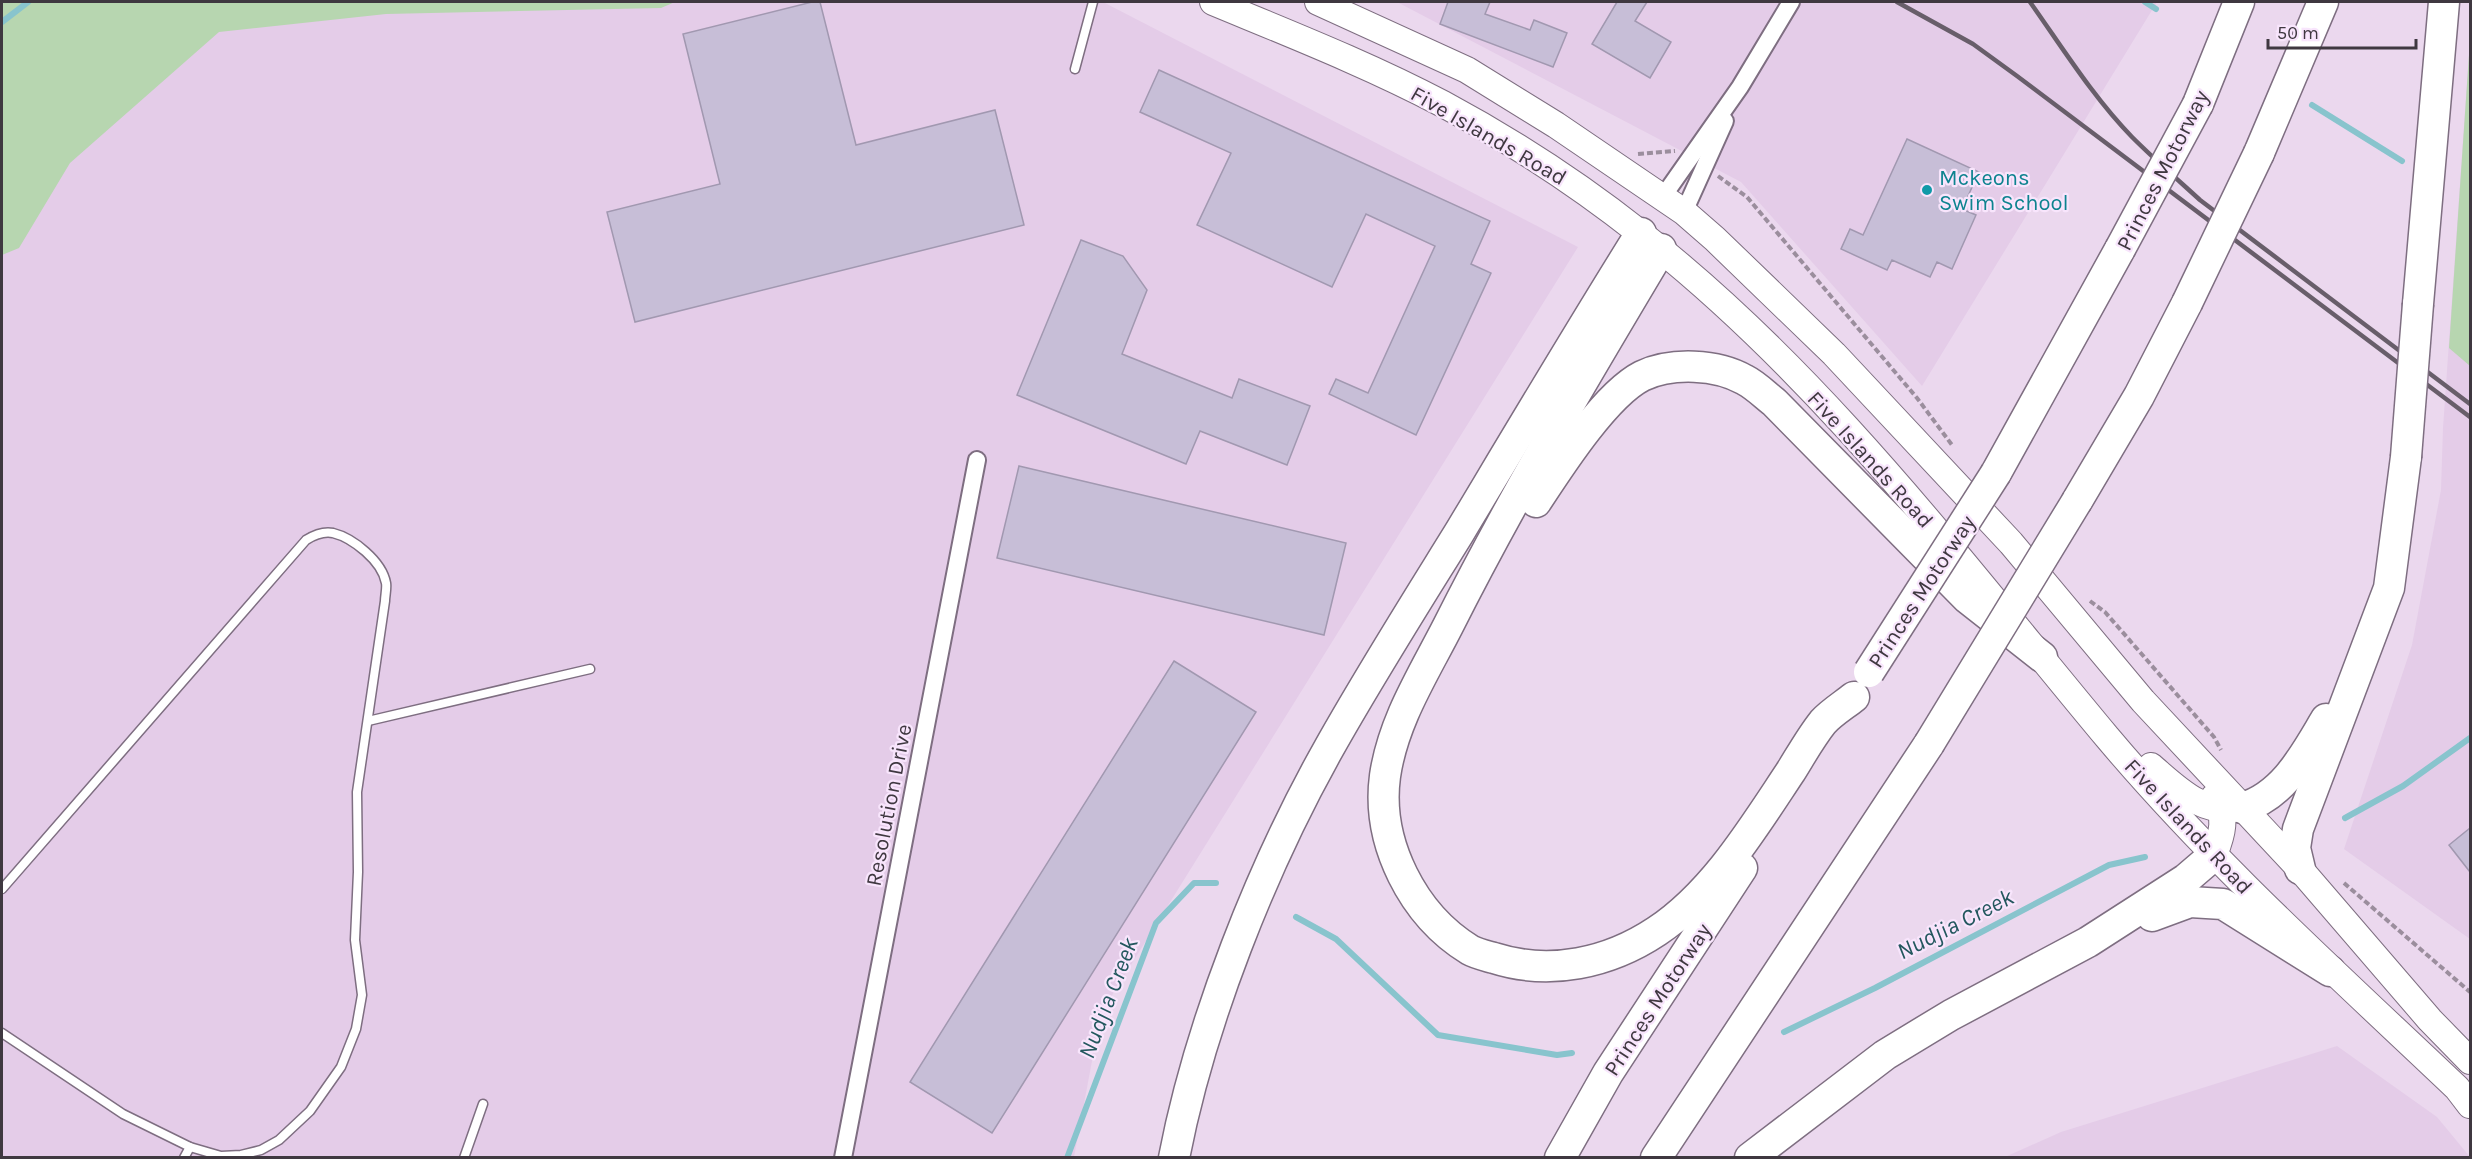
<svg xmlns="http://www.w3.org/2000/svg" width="2472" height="1159" font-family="Karla,sans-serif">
<rect width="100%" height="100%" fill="#ebd8ee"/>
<!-- built -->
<g fill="#e4cce8">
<polygon points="2,2 1103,2 1578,247 1101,1013 1074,1157 2,1158"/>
<polygon points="1397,2 2157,2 1922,386 1741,182"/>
<polygon points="2470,40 2470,939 2344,849 2412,645 2441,490 2443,428"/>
<polygon points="2337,1046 2437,1117 2470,1157 2005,1157 2061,1132"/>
</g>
<!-- green -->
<g fill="#b7d6b0">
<polygon points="2,2 675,2 661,8 386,14 219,32 70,163 19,248 2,255"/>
<polygon points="2470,40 2470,366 2449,348"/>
</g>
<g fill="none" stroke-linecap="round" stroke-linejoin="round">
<!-- stream -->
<g stroke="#88c4cd" stroke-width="6">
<polyline points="2145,2 2156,9"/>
<polyline points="2,22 28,2"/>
<polyline points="2312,105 2402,161"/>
<polyline points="2345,818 2403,786 2470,738"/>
<polyline points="1296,917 1336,939 1438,1035 1557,1055 1572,1053"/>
<polyline points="1784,1032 1875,988 2109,865 2145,857"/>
<polyline points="1067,1158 1156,923 1194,883 1216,883"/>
</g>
</g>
<!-- building -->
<g fill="#c7bed7" stroke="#a198b0" stroke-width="1.5">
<polygon points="812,2 820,2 856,145 995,110 1024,225 635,322 607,212 720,184 683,34"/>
<polygon points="1448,2 1490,2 1485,14 1530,30 1534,20 1567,33 1553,67 1440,24"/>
<polygon points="1617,2 1647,2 1635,21 1671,42 1650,78 1592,44"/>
<polygon points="1159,70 1490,221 1471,264 1491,273 1416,435 1329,394 1336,379 1368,393 1435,246 1366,214 1332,287 1197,225 1231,153 1140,112"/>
<polygon points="1907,139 1979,172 1962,209 1976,215 1952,269 1937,262 1930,277 1892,260 1887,270 1841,249 1850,229 1863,235"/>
<polygon points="1081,240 1123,256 1147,290 1122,354 1232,398 1239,379 1310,406 1287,465 1200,431 1186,464 1017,395"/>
<polygon points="1019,466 1346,543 1324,635 997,558"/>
<polygon points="1174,661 1256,712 992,1133 910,1082"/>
<polygon points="2470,828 2470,872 2449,845"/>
</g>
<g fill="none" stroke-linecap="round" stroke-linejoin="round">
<!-- lane casing -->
<g stroke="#7e6e81" stroke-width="11">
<g id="lane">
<polyline points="1075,69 1093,2"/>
<polyline points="368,721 590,669"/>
<path d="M 2,889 L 306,540 C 314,535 323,531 333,533 C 353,538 382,561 386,583 C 387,588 385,596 385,601 L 357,792 L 358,872 L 355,940 L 362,995 L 356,1029 L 341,1067 L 310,1111 L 279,1140 L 261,1150 L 241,1155 L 221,1156 L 190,1147 L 123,1114 L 2,1033"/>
<polyline points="184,1158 190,1147"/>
<polyline points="464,1158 483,1104"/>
</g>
</g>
<!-- street casing -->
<g stroke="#7e6e81" stroke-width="20">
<g id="street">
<polyline points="1662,198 1740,87 1791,2"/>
<polyline points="1684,212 1725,121"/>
<polyline points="843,1158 977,460"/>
</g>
</g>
<!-- primary casing -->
<g stroke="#7e6e81" stroke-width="28">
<g id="primary">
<path d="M 1213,2 C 1290,34 1369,65 1443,104 C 1512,141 1578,184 1640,233 C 1821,374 1961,562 2107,737 C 2214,864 2337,974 2457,1088 L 2470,1105"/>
<polyline points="1318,2 1467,70 1556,125 1684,212 1715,239 1834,354 2011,543 2143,701 2300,869 2430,1020 2470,1061"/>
<path d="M 2151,766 C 2179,790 2202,815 2242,808"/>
<path d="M 2214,855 C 2222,835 2228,816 2214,797"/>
</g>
</g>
<!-- highway casing -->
<g stroke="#7e6e81" stroke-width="33">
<g id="highway">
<polyline points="2198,104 2239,2"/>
<polyline points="2259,153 2323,2"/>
<path d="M 1661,249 C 1587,373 1513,497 1448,626 C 1423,675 1393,721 1385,776 C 1376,843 1413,915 1470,950 C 1477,954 1487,956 1494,958 C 1550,976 1609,963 1657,931 C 1714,893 1753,828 1791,771 C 1801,755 1811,737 1823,722 C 1831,713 1844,705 1854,697"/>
<polyline points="2418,304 2444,2"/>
<polyline points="1996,473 2120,249"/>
<polyline points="2077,501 2139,396 2187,303"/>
<path d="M 1536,502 C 1559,467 1605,395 1642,376 C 1672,362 1717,364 1745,380 C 1755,385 1765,395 1774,402 L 1967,598 L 2042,657"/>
<path d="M 2242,808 C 2284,796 2305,754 2326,719"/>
<polyline points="2300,869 2295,848 2298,829 2389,588 2406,457"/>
<polyline points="2152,916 2190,902 2223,904 2330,971"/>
<path d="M 1174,1158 C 1200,1023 1262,867 1329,748 C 1370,675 1415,604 1459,533 C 1519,433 1579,332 1641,233"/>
<polyline points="1560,1158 1608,1073 1742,868"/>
<polyline points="1656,1158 1929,744"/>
<polyline points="1750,1158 1885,1055 1951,1015 2088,942 2186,879 2214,855"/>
</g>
</g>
<!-- path -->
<g stroke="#9b8e9d" stroke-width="4" stroke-dasharray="6 3" stroke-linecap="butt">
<polyline points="1638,154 1675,151"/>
<polyline points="1718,176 1747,197 1917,398 1952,445"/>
<polyline points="2090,601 2105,612 2214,737 2221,750"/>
<polyline points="2344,883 2470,992"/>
</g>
<!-- lane -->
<use href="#lane" stroke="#fff" stroke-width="8"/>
<!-- street -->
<use href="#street" stroke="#fff" stroke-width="16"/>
<!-- primary -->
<use href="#primary" stroke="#fff" stroke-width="26"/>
<!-- highway -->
<use href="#highway" stroke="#fff" stroke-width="30"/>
<!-- rail -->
<g stroke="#685e6a" stroke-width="4.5">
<polyline points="1897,2 1973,44 2017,76 2470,417"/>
<path d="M 2030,2 C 2062,47 2093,97 2132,137 C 2154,159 2177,179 2200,200 L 2470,404"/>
</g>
<!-- highway-bridge casing -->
<g stroke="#7e6e81" stroke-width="33" stroke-linecap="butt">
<g id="highway-bridge">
<polyline points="2120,249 2198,104"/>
<polyline points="2187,303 2259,153"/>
<polyline points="2406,457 2418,304"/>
<polyline points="1869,672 1996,473"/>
<polyline points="1929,744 2077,501"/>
</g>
</g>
<!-- highway-bridge -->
<use href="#highway-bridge" stroke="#fff" stroke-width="30"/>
</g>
<!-- markers -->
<circle fill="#0f9aa8" stroke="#f8e5fc" stroke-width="2" cx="1927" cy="190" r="6"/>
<g text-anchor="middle" stroke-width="4.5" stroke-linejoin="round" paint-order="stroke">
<!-- street labels -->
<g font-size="22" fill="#3f3840" stroke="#f8e5fc">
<text transform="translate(1489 135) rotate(30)" y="8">Five Islands Road</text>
<text transform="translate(2162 170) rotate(-63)" y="8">Princes Motorway</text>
<text transform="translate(1871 459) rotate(48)" y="8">Five Islands Road</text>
<text transform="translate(1921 591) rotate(-57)" y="8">Princes Motorway</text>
<text transform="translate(888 805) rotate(-79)" y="8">Resolution Drive</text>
<text transform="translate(2189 826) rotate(47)" y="8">Five Islands Road</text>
<text transform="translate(1657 999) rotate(-57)" y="8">Princes Motorway</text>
</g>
<!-- culture labels -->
<g font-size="22" fill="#0d838f" stroke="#f8e5fc" text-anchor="start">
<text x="1939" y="185">Mckeons<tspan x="1939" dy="25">Swim School</tspan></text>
</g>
<!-- water labels -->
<g font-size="24" font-style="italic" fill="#23575e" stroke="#f8e5fc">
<text transform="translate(1955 924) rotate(-27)" y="8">Nudjia Creek</text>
<text transform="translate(1108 998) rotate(-69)" y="8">Nudjia Creek</text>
</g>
</g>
<!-- border -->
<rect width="2472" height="1159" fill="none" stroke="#3f3840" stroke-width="6"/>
<!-- scale -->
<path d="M2268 39v9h148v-9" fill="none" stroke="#3f3840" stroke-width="3"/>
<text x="2277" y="39" font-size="18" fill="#3f3840" stroke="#f8e5fc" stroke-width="4.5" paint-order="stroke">50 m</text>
</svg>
